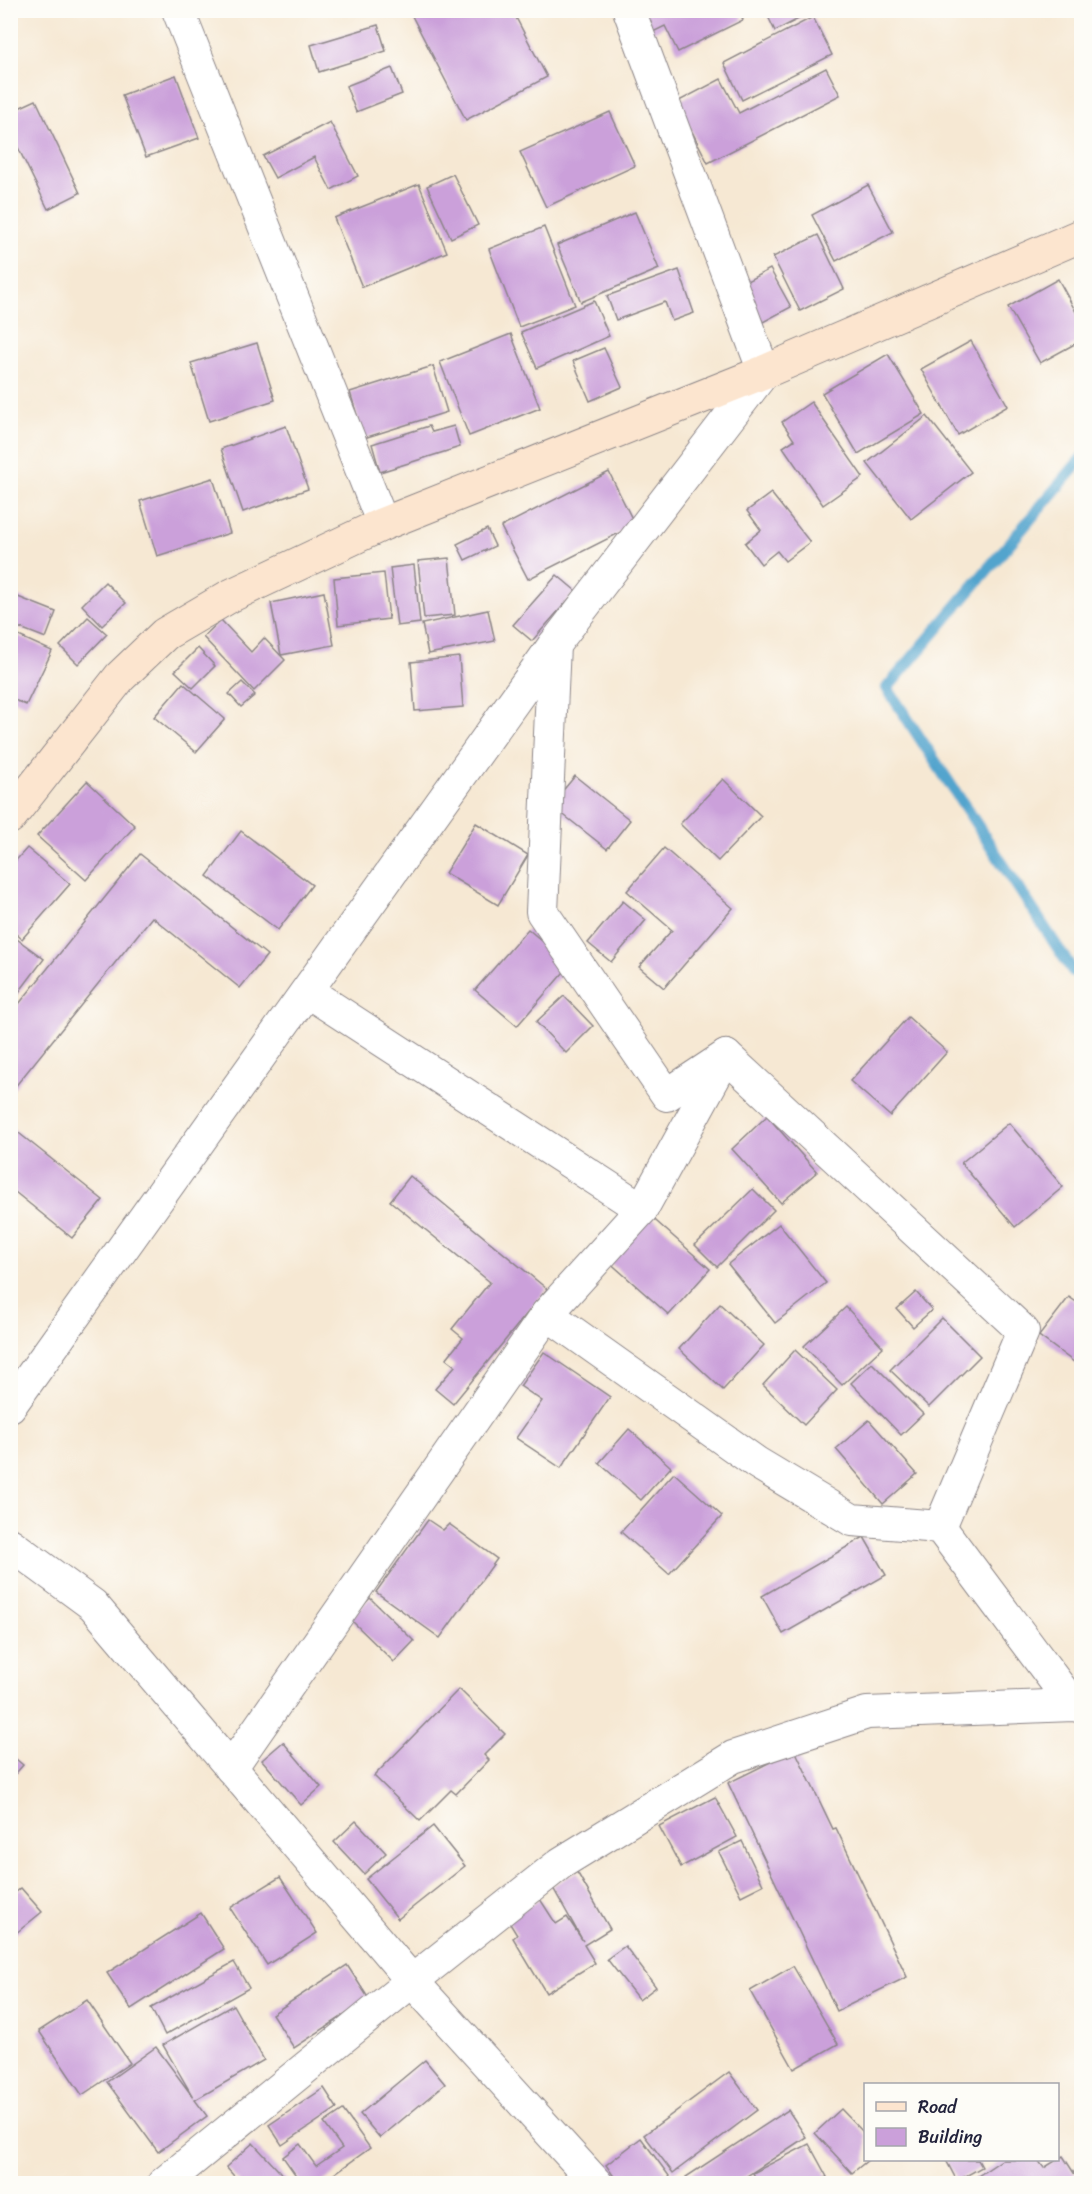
<svg xmlns="http://www.w3.org/2000/svg" width="1092" height="2194" font-family="Sriracha,sans-serif">
<rect width="100%" height="100%" fill="#fdfcf7"/>
<filter id="ink" filterUnits="userSpaceOnUse"><feTurbulence type="fractalNoise" baseFrequency=".0167" numOctaves="2"/><feDisplacementMap in="SourceGraphic" scale="12" xChannelSelector="R" yChannelSelector="G"/><feConvolveMatrix kernelMatrix="1 2 1 2 8 2 1 2 1" color-interpolation-filters="sRGB"/></filter>
<filter id="wash" filterUnits="userSpaceOnUse"><feTurbulence type="fractalNoise" baseFrequency=".008" numOctaves="4" result="noise"/><feDisplacementMap in="SourceGraphic" scale="24" xChannelSelector="R" yChannelSelector="G"/><feGaussianBlur stdDeviation="1.35" result="paint"/><feColorMatrix in="noise" values="0 0 0 0 0 0 0 0 0 0 0 0 0 0 0 0 0 1.4 0 .05"/><feComposite in="paint" operator="in"/></filter>
<g filter="url(#wash)">
<rect width="100%" height="100%" fill="#f6e8d3"/>
<g fill="none" stroke-linecap="round" stroke-linejoin="round">
<!-- stream -->
<polyline stroke="#53a4cd" stroke-width="12" points="1082,458 887,688 1073,971 1082,975"/>
</g>
<g id="blocks">
<!-- building -->
<g fill="#cba0da">
<polygon points="414,10 512,10 547,77 466,120 410,12"/>
<polygon points="640,10 739,10 743,20 678,52 665,26 651,33"/>
<polygon points="765,10 816,10 775,31"/>
<polygon points="813,17 832,55 742,100 724,63"/>
<polygon points="378,25 386,51 319,72 311,45"/>
<polygon points="392,68 402,94 356,112 346,86"/>
<polygon points="826,68 840,95 708,163 677,102 721,79 739,113"/>
<polygon points="176,75 199,138 146,157 122,95"/>
<polygon points="36,100 80,193 48,209 10,131 10,112"/>
<polygon points="610,112 635,166 546,207 520,152"/>
<polygon points="330,122 358,176 331,190 314,157 275,178 263,156"/>
<polygon points="453,174 478,225 451,238 427,186"/>
<polygon points="419,184 447,252 362,287 334,218"/>
<polygon points="868,185 893,232 836,261 812,215"/>
<polygon points="635,212 659,269 581,302 557,245"/>
<polygon points="544,227 575,305 519,327 489,249"/>
<polygon points="818,235 844,289 800,311 773,257"/>
<polygon points="770,269 791,307 763,322 743,283"/>
<polygon points="679,270 694,313 672,321 665,302 616,320 607,296"/>
<polygon points="1058,279 1082,323 1082,340 1040,363 1008,307"/>
<polygon points="594,301 609,336 537,368 521,332"/>
<polygon points="511,334 540,408 469,436 440,362"/>
<polygon points="971,341 1008,406 958,435 921,369"/>
<polygon points="257,343 275,400 209,421 191,363"/>
<polygon points="604,348 622,387 590,401 573,361"/>
<polygon points="888,354 924,414 858,454 822,393"/>
<polygon points="433,366 447,412 364,438 350,392"/>
<polygon points="811,402 863,477 823,505 783,447 794,440 782,422"/>
<polygon points="927,416 971,472 911,519 867,463"/>
<polygon points="286,426 308,489 243,512 221,449"/>
<polygon points="429,426 432,432 454,426 460,447 380,472 372,444"/>
<polygon points="609,472 635,525 528,579 501,527"/>
<polygon points="213,478 230,533 157,556 140,501"/>
<polygon points="771,493 810,542 785,561 777,551 761,564 745,543 761,530 747,511"/>
<polygon points="487,529 495,546 465,560 457,544"/>
<polygon points="449,558 455,615 424,618 418,561"/>
<polygon points="414,565 420,623 397,626 390,568"/>
<polygon points="384,573 389,619 338,625 334,578"/>
<polygon points="557,575 576,591 532,641 513,625"/>
<polygon points="105,582 126,603 102,626 82,605"/>
<polygon points="324,592 334,645 281,655 271,603"/>
<polygon points="13,595 56,612 46,638 10,624 10,601"/>
<polygon points="488,610 495,641 428,654 422,624"/>
<polygon points="88,617 107,634 78,664 60,646"/>
<polygon points="221,620 251,652 264,638 285,660 254,691 203,637"/>
<polygon points="10,632 52,651 26,705 10,698"/>
<polygon points="198,648 215,666 193,688 175,671"/>
<polygon points="459,657 463,707 415,711 411,662"/>
<polygon points="242,682 255,695 241,707 229,694"/>
<polygon points="183,683 225,719 196,752 154,717"/>
<polygon points="575,776 630,820 607,849 551,805"/>
<polygon points="723,779 761,816 718,861 680,824"/>
<polygon points="87,781 135,826 86,880 37,836"/>
<polygon points="476,823 528,855 498,905 445,873"/>
<polygon points="241,831 312,885 278,930 207,876"/>
<polygon points="27,848 70,884 22,939 10,929 10,867"/>
<polygon points="664,848 733,908 664,988 639,967 672,930 627,891"/>
<polygon points="140,854 267,955 240,988 152,917 10,1093 10,1015"/>
<polygon points="623,901 646,920 611,962 588,943"/>
<polygon points="528,929 570,965 517,1026 475,990"/>
<polygon points="10,934 44,959 10,1004"/>
<polygon points="564,996 593,1026 566,1053 536,1022"/>
<polygon points="908,1017 947,1052 890,1116 850,1081"/>
<polygon points="767,1116 817,1172 781,1203 732,1149"/>
<polygon points="1009,1123 1063,1187 1015,1227 961,1163"/>
<polygon points="10,1126 103,1200 72,1238 10,1188"/>
<polygon points="410,1176 547,1289 453,1404 435,1389 455,1366 446,1359 463,1338 452,1329 490,1282 390,1201"/>
<polygon points="753,1189 774,1210 717,1267 695,1245"/>
<polygon points="648,1214 710,1269 669,1315 607,1260"/>
<polygon points="779,1224 826,1283 775,1323 728,1264"/>
<polygon points="916,1292 932,1310 913,1327 897,1309"/>
<polygon points="1069,1297 1082,1306 1082,1368 1039,1336"/>
<polygon points="720,1304 764,1345 723,1390 679,1349"/>
<polygon points="846,1307 883,1347 842,1385 804,1346"/>
<polygon points="942,1318 980,1356 929,1407 890,1370"/>
<polygon points="795,1350 837,1390 804,1425 763,1385"/>
<polygon points="544,1352 610,1397 561,1468 516,1438 542,1401 520,1386"/>
<polygon points="872,1363 923,1414 901,1435 851,1383"/>
<polygon points="869,1420 917,1474 883,1504 836,1449"/>
<polygon points="629,1429 671,1467 641,1500 599,1463"/>
<polygon points="674,1473 722,1516 669,1574 621,1532"/>
<polygon points="428,1520 443,1530 449,1524 497,1559 440,1638 376,1592"/>
<polygon points="864,1537 886,1575 783,1634 762,1596"/>
<polygon points="370,1598 414,1641 394,1662 350,1619"/>
<polygon points="459,1689 505,1734 484,1755 489,1760 456,1794 451,1790 420,1821 374,1776"/>
<polygon points="283,1742 321,1787 301,1805 262,1760"/>
<polygon points="795,1750 833,1829 836,1828 907,1977 837,2011 728,1783"/>
<polygon points="10,1754 23,1765 10,1780"/>
<polygon points="715,1797 737,1837 681,1867 659,1826"/>
<polygon points="356,1821 386,1853 364,1874 334,1842"/>
<polygon points="433,1826 465,1866 398,1919 366,1879"/>
<polygon points="742,1841 763,1885 741,1896 719,1852"/>
<polygon points="577,1872 610,1929 584,1945 595,1963 546,1993 513,1938 517,1935 507,1919 540,1899 556,1924 567,1917 583,1941 552,1886"/>
<polygon points="280,1877 317,1933 267,1965 230,1908"/>
<polygon points="21,1888 42,1912 10,1938 10,1897"/>
<polygon points="201,1913 224,1949 131,2009 107,1973"/>
<polygon points="625,1946 656,1987 639,2000 607,1959"/>
<polygon points="234,1962 249,1988 165,2035 151,2008"/>
<polygon points="347,1965 369,1999 294,2048 272,2014"/>
<polygon points="793,1966 838,2044 794,2069 750,1991"/>
<polygon points="87,2000 130,2063 82,2095 39,2031"/>
<polygon points="233,2005 264,2060 195,2100 207,2116 158,2152 107,2082 156,2047 193,2097 163,2045"/>
<polygon points="425,2060 445,2084 380,2138 360,2114"/>
<polygon points="729,2072 757,2110 673,2173 644,2135"/>
<polygon points="324,2088 337,2108 282,2145 269,2125"/>
<polygon points="841,2109 866,2135 866,2160 868,2160 852,2173 815,2133"/>
<polygon points="343,2110 370,2148 320,2184 302,2184 283,2157 300,2144 316,2166 342,2148 324,2123"/>
<polygon points="788,2110 806,2137 735,2184 690,2184 686,2177"/>
<polygon points="641,2138 675,2184 619,2184 606,2165"/>
<polygon points="253,2143 291,2184 241,2184 226,2167"/>
<polygon points="809,2144 827,2177 815,2184 759,2184 753,2173"/>
<polygon points="1063,2156 1081,2184 966,2184 1002,2160 1038,2160 1044,2168"/>
<polygon points="946,2160 978,2160 982,2167 957,2181"/>
<polygon points="489,2178 493,2184 480,2184"/>
</g>
</g>
</g>
<g filter="url(#ink)">
<use href="#blocks" fill-opacity="0" stroke="#8c8587" stroke-width="1.5"/>
<g fill="none" stroke-linecap="round" stroke-linejoin="round">
<!-- street casing -->
<g stroke="#8c8587" stroke-width="34">
<g id="street">
<polyline points="178,10 383,524"/>
<polyline points="308,992 642,1209"/>
<polyline points="726,1056 1023,1331 940,1527"/>
<polyline points="547,1314 757,1463 852,1520 940,1527 1073,1705"/>
<polyline points="10,1406 554,645 764,372 629,10"/>
<polyline points="10,1544 93,1605 412,1981 597,2184"/>
<polyline points="231,1768 547,1314 642,1209 726,1056 667,1095 542,912 554,645"/>
<polyline points="163,2184 412,1981 561,1863 733,1757 867,1713 1073,1705 1082,1707"/>
</g>
</g>
<!-- secondary casing -->
<g stroke="#8c8587" stroke-width="35">
<polyline id="secondary" points="10,817 120,677 165,634 230,596 383,524 764,372 1082,235"/>
</g>
<!-- street -->
<use href="#street" stroke="#fff" stroke-width="32"/>
<!-- secondary -->
<use href="#secondary" stroke="#fce5cf" stroke-width="33"/>
</g>
</g>
<!-- margin -->
<rect width="1092" height="2194" fill="none" stroke="#fdfcf7" stroke-width="36"/>
<!-- legend -->
<rect x="864" y="2083" width="195" height="78" fill="#fdfcf7" stroke="#a5a5ac" stroke-width="1.5"/>
<rect x="876" y="2102" width="30" height="9" fill="#fce5cf" stroke="#a5a5ac" stroke-width="1.5"/>
<text x="918" y="2113" font-size="18" fill="#22223b">Road</text>
<rect x="876" y="2128" width="30" height="18" fill="#cba0da" stroke="#a5a5ac" stroke-width="1.5"/>
<text x="918" y="2143" font-size="18" fill="#22223b">Building</text>
</svg>
